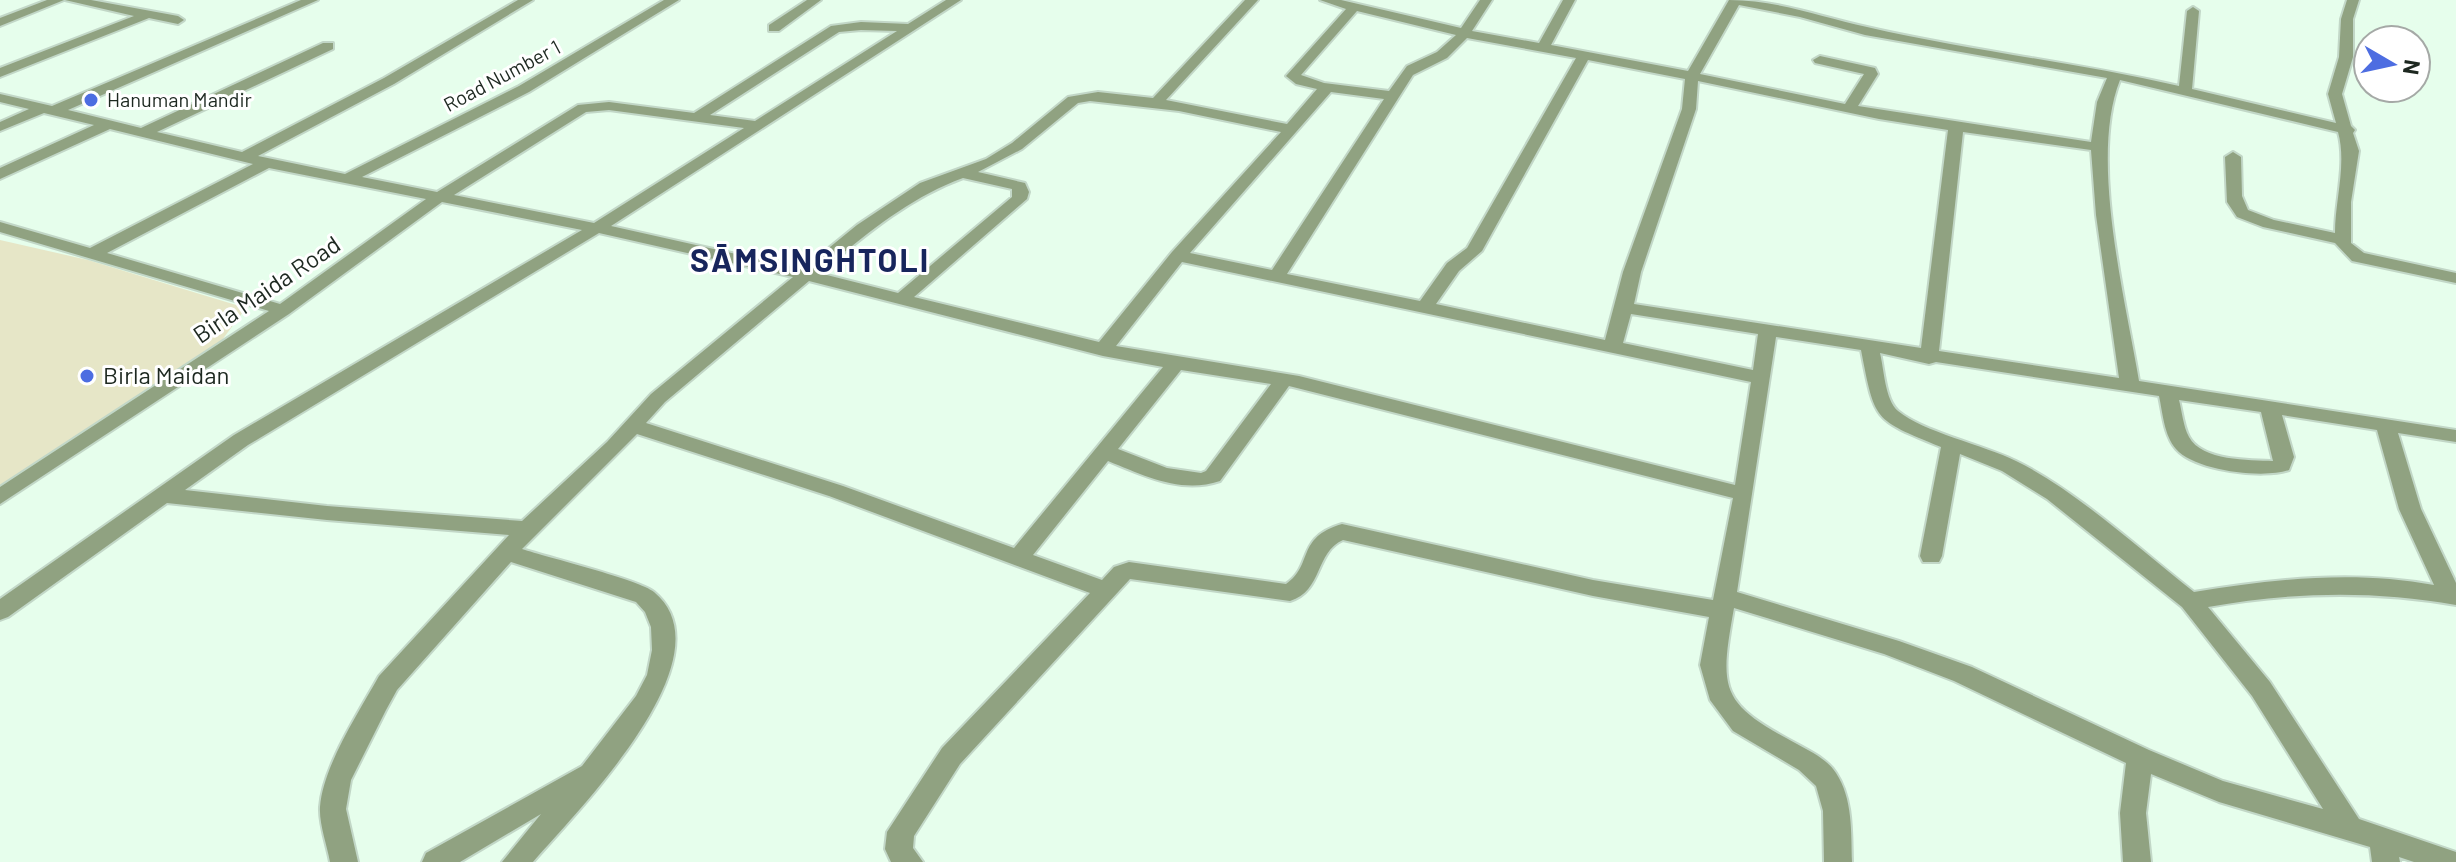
<svg xmlns="http://www.w3.org/2000/svg" width="2456" height="862" font-family="Barlow,sans-serif">
<rect width="100%" height="100%" fill="#e6feec"/>
<!-- green -->
<polygon fill="#e6e6c7" points="0,240 88,260 246,308 219,344 0,490"/>
<g fill="none" stroke-linecap="round" stroke-linejoin="round">
<!-- minor casing -->
<g stroke="#c2d7c7" stroke-width="4">
<g id="minor">
<polygon points="47,0 64,0 0,26 0,18"/>
<polygon points="65,0 91,0 178,16 184,20 178,24 149,18 0,77 0,68 134,16"/>
<path d="M 301,0 L 318,0 L 68,110 L 141,128 L 323,43 L 333,43 L 333,49 L 157,132 L 242,152 L 384,78 L 518,0 L 533,0 L 394,84 L 258,156 L 345,174 L 519,86 L 664,0 L 679,0 L 529,92 L 362,177 L 437,192 L 578,105 L 609,102 L 694,113 L 831,26 L 861,22 L 908,24 L 946,0 L 961,0 L 611,226 L 803,269 L 857,225 L 920,183 L 986,159 L 1012,143 L 1068,97 L 1098,92 L 1153,98 L 1245,0 L 1258,0 L 1166,100 L 1287,124 L 1317,89 L 1296,84 L 1286,76 L 1346,9 L 1320,0 L 1341,0 L 1461,28 L 1480,0 L 1492,0 L 1472,31 L 1539,43 L 1563,0 L 1575,0 L 1551,45 L 1688,71 L 1729,0 C 1777,0 1821,17 1867,27 C 1970,51 2075,62 2179,86 L 2187,11 L 2193,7 L 2199,11 L 2192,89 L 2336,123 L 2328,94 L 2339,57 L 2341,19 L 2347,0 L 2359,0 L 2353,19 L 2353,57 L 2342,94 L 2351,126 L 2355,130 L 2353,133 L 2359,151 L 2351,202 L 2351,243 L 2364,253 L 2456,273 L 2456,283 L 2352,261 L 2335,243 L 2263,227 L 2237,217 L 2227,202 L 2225,157 L 2233,152 L 2241,157 L 2242,196 L 2248,210 L 2274,220 L 2335,233 C 2335,200 2347,164 2338,132 L 2120,80 C 2089,158 2125,297 2139,381 L 2456,430 L 2456,442 L 2398,433 L 2421,509 L 2456,583 L 2456,605 C 2372,590 2292,592 2208,607 L 2270,682 L 2359,819 L 2456,852 L 2456,862 L 2414,862 L 2399,857 L 2400,862 L 2372,862 L 2370,847 L 2219,802 L 2151,774 L 2146,813 L 2151,862 L 2123,862 L 2120,813 L 2126,763 L 1954,681 L 1884,654 L 1734,608 C 1719,691 1720,703 1797,744 C 1811,752 1827,759 1836,773 C 1853,799 1851,832 1852,862 L 1824,862 L 1823,811 L 1816,786 L 1799,770 L 1733,731 L 1710,700 L 1700,665 L 1709,617 L 1593,596 L 1343,540 C 1315,552 1323,591 1290,601 L 1130,579 L 960,764 L 914,836 L 913,848 L 923,862 L 891,862 L 885,849 L 887,832 L 942,748 L 1090,593 L 829,496 L 637,434 L 522,549 C 546,557 640,580 654,592 C 732,657 576,812 533,862 L 502,862 L 541,814 L 460,862 L 422,862 L 426,853 L 582,766 L 636,696 L 647,675 L 652,650 L 651,627 L 645,612 L 636,602 L 511,562 L 397,690 L 386,710 L 351,780 L 346,809 L 358,862 L 330,862 C 327,845 319,824 320,807 C 323,766 359,712 379,676 L 509,535 L 327,520 L 167,503 L 8,617 L 0,620 L 0,599 L 234,435 L 582,230 L 442,202 L 289,314 L 0,504 L 0,487 L 269,311 L 0,232 L 0,222 L 90,248 L 253,164 L 110,129 L 0,179 L 0,168 L 94,125 L 44,113 L 0,131 L 0,122 L 29,109 L 0,102 L 0,94 L 52,106 ZM 1739,5 L 1800,17 L 1865,35 L 2107,78 L 2097,102 L 2091,142 L 1858,106 L 1878,74 L 1875,68 L 1820,56 L 1813,60 L 1815,63 L 1864,74 L 1845,104 L 1700,74 ZM 1357,11 L 1456,35 L 1437,52 L 1407,66 L 1389,91 L 1324,83 L 1301,75 ZM 861,30 L 897,31 L 755,121 L 710,115 L 839,32 ZM 1467,38 L 1576,58 L 1467,248 L 1447,263 L 1420,301 L 1287,274 L 1413,75 L 1447,58 ZM 1588,60 L 1685,79 L 1682,109 L 1623,272 L 1605,340 L 1436,304 L 1459,271 L 1482,251 ZM 1698,81 L 1879,119 L 1948,130 L 1921,348 L 1634,304 L 1641,272 L 1696,109 ZM 1331,92 L 1384,99 L 1272,270 L 1190,253 ZM 1090,101 L 1179,111 L 1281,132 L 1172,252 L 1099,342 L 914,297 L 1027,199 L 1029,192 L 1025,183 L 978,172 L 1022,149 L 1078,103 ZM 609,110 L 744,128 L 594,223 L 454,195 L 586,112 ZM 1963,132 L 2091,150 L 2096,215 L 2119,378 L 1939,351 ZM 269,168 L 426,199 L 280,304 L 107,253 ZM 963,178 L 1012,189 L 1012,197 L 898,293 L 819,273 C 864,236 908,198 963,178 ZM 599,233 L 793,277 L 651,394 L 607,442 L 522,521 L 327,506 L 185,490 L 248,445 ZM 1182,262 L 1751,382 L 1735,485 L 1299,376 L 1116,346 ZM 809,281 L 1103,356 L 1163,367 L 1014,548 L 843,486 L 646,423 L 665,402 ZM 1631,314 L 1758,334 L 1753,370 L 1623,343 ZM 1776,337 L 1861,350 C 1875,422 1873,419 1941,447 L 1920,556 L 1923,562 L 1939,562 L 1942,556 L 1960,454 L 2002,471 L 2047,499 L 2182,607 L 2252,696 L 2323,809 L 2223,781 L 2149,750 L 1972,667 L 1899,641 L 1737,592 ZM 1880,353 L 1929,364 L 1936,362 L 2159,396 C 2163,414 2164,435 2176,449 C 2195,471 2264,479 2289,470 L 2294,457 L 2282,415 L 2377,430 L 2399,509 L 2434,585 C 2354,570 2274,579 2194,592 C 2140,550 2077,491 2016,461 C 1984,445 1923,432 1898,411 C 1885,400 1884,369 1880,353 ZM 1181,370 L 1271,384 L 1206,471 L 1201,473 L 1167,468 L 1118,449 ZM 1289,386 L 1733,498 L 1713,600 L 1593,580 L 1342,524 C 1295,538 1314,565 1286,584 L 1129,562 L 1114,567 L 1102,580 L 1033,555 L 1108,461 C 1145,476 1181,494 1220,481 ZM 2179,400 L 2261,412 L 2273,461 C 2249,460 2202,461 2189,437 C 2183,426 2182,411 2179,400 Z"/>
<polygon points="807,0 821,0 779,31 769,31 769,25"/>
</g>
</g>
<!-- minor -->
<use href="#minor" fill="#90a281" fill-rule="evenodd"/>
</g>
<!-- markers -->
<g fill="#4d6de1" stroke="#fff" stroke-width="3">
<circle cx="91" cy="100" r="8"/>
<circle cx="87" cy="376" r="8"/>
</g>
<g text-anchor="middle" stroke-width="6" stroke-linejoin="round" paint-order="stroke">
<!-- far-street labels -->
<g font-size="20" fill="#1d2820" stroke="#fff">
<text transform="translate(502 76) rotate(-28)" y="7">Road Number 1</text>
</g>
<!-- far-poi labels -->
<g font-size="20" fill="#1d2820" stroke="#fff" text-anchor="start">
<text x="107" y="107">Hanuman Mandir</text>
</g>
<!-- street labels -->
<g font-size="24" fill="#1d2820" stroke="#fff">
<text transform="translate(267 290) rotate(-34)" y="8">Birla Maida Road</text>
</g>
<!-- poi labels -->
<g font-size="24" fill="#1d2820" stroke="#fff" text-anchor="start">
<text x="103" y="384">Birla Maidan</text>
</g>
<!-- district labels -->
<g font-size="32" font-weight="bold" letter-spacing="2" fill="#17255c" stroke="#fff">
<text x="810" y="272">SĀMSINGHTOLI</text>
</g>
</g>
<!-- north arrow -->
<g transform="translate(2392 64) rotate(99)"><circle r="38" fill="#ffffff" stroke="#a5a9a6" stroke-width="2"/>
<path d="M0-6L14 30L0 20L-14 30Z" fill="#4d6de1"/>
<text y="-12" font-size="22" font-weight="bold" text-anchor="middle" fill="#1d2820">N</text>
</g>
</svg>
